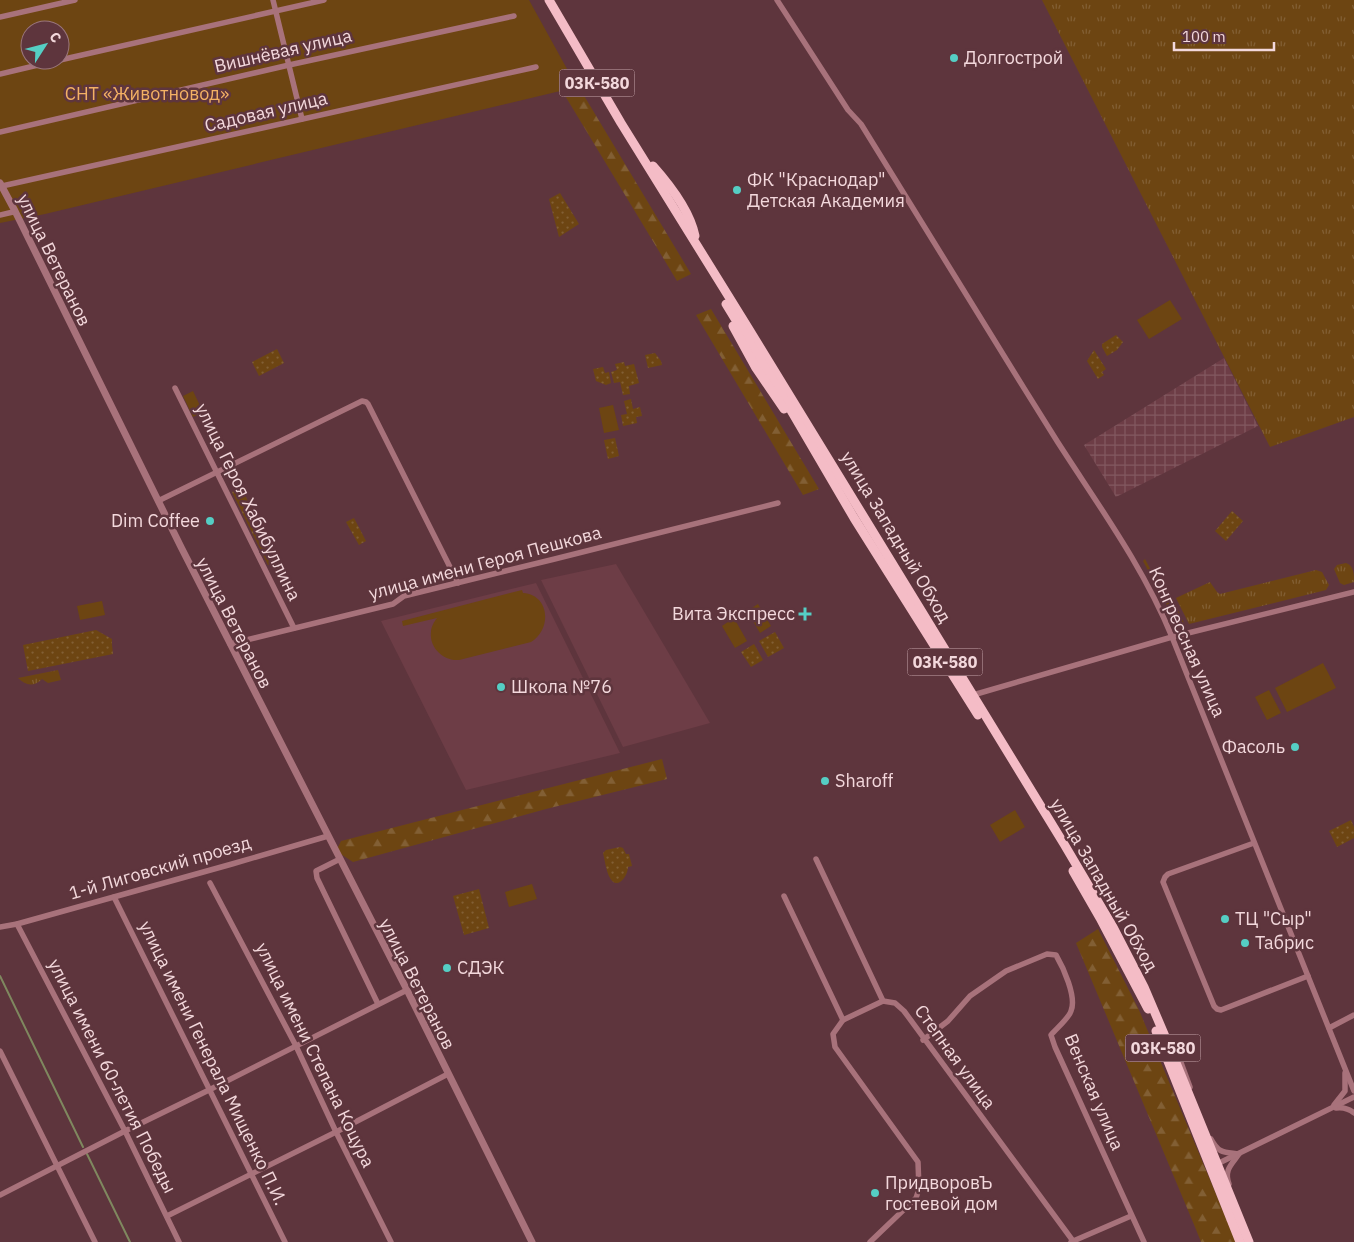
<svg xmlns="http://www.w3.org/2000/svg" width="1354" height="1242" font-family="'IBM Plex Sans',sans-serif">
<defs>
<pattern id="industrial-grid" width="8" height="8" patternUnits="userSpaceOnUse" patternTransform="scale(1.25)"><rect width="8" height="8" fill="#6d3d46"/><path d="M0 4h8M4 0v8" fill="none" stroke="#825860"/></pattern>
<pattern id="grass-tufts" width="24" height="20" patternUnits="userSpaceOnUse" patternTransform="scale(1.25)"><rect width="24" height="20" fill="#6d4512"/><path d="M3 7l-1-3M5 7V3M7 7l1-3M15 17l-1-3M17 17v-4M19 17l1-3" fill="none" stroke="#825f34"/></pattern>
<pattern id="forest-firs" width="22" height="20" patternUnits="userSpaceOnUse" patternTransform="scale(1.25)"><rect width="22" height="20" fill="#6d4512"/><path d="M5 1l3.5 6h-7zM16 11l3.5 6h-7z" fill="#825f34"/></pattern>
<pattern id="park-dots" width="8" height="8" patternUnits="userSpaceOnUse" patternTransform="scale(1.25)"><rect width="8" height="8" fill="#6d4512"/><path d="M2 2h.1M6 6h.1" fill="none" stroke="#825f34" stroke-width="1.8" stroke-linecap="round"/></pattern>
</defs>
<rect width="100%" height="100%" fill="#5e353d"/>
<!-- built -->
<g fill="#6d3d46">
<polygon points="616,564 710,723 623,747 541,580"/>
<polygon points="536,583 620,753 466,790 381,621"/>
</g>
<!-- industrial -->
<polygon fill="url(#industrial-grid)" points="1224,358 1258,426 1116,497 1084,445"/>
<!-- grass -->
<g fill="url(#grass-tufts)">
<polygon points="1042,0 1354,0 1354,417 1270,447"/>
<polygon points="1145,559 1167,601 1176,606 1185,625 1180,626 1177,624 1143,561"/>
<path d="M 1346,563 C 1354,566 1354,574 1354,582 L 1344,585 L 1340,583 L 1334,569 L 1337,565 Z"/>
<polygon points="1316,570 1322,572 1329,585 1326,590 1189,624 1176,598 1210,582 1217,592 1220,594"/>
<path d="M 58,670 L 61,680 L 48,683 L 42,679 C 34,687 26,686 18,678 Z"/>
</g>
<!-- forest -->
<g fill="url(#forest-firs)">
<polygon points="580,89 691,274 677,281 564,94"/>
<polygon points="711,309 819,489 803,495 696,315"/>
<polygon points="662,759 667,779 546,809 353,862 336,851 341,841"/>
<polygon points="1098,929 1139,1010 1236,1242 1201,1242 1195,1227 1076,943"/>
</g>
<!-- park -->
<g fill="url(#park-dots)">
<polygon points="560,193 579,224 559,237 549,199"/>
<polygon points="1116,335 1123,342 1117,350 1107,356 1102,347 1102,344"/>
<polygon points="277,349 284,363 259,376 252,362"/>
<polygon points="1094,350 1106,369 1102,372 1104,375 1098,379 1087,361"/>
<polygon points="655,353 661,361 662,365 648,368 645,355"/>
<polygon points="624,362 625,366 634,364 639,383 629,386 630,394 623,395 620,382 614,383 611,372 617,370 615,364"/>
<polygon points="603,367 605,373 609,372 611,383 606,385 596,381 593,369"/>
<polygon points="631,399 633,409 640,407 642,416 636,417 637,423 623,426 621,415 627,414 624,401"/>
<polygon points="615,438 619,456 608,459 604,440"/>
<polygon points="241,487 277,560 268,565 232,492"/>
<polygon points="1232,511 1243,521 1226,541 1215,531"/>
<polygon points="354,518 366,541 359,545 346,522"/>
<polygon points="96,630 112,639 112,645 113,654 28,671 23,645"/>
<polygon points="775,632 784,648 768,657 759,641"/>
<polygon points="754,644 763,660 751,667 741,652"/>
<polygon points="1351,820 1354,827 1354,838 1337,847 1329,831"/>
<path d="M 620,847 L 623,848 L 626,854 L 629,854 L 632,866 L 628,867 C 628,876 617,891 610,878 C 606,871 605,861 603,853 L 606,850 Z"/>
<polygon points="479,889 489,928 464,935 453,896"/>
</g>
<!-- garden -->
<g fill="#6d4512" fill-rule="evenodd">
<path d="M 0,0 L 529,0 L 577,87 L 45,214 L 0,223 ZM 30,30 L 60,30 L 60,60 L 30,60 Z"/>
<polygon points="1170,300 1182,319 1149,339 1137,320"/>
<polygon points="193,391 203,412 193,417 183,396"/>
<polygon points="613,405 619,430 604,433 599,408"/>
<path d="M 522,590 L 523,593 C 550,595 552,629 531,642 L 459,660 C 444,661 429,648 431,632 C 431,627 434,622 437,618 L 403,626 L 402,621 Z"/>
<polygon points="102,601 105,615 80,620 77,606"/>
<polygon points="758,604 771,626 760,633 747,611"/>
<polygon points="734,618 747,641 735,648 722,626"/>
<polygon points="1323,663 1336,688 1287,712 1275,688"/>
<polygon points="1269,690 1281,713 1267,720 1255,697"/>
<polygon points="1015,810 1025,827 1000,842 990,825"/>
<polygon points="532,884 537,899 509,907 505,892"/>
</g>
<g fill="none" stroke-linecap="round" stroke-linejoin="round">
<!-- stream -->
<g stroke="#7f885f" stroke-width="2">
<polyline points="0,976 83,1147"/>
<polyline points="87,1154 130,1242"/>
</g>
<!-- minor -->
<g stroke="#a8727b" stroke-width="5.5">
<polyline points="273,0 302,119"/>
<path d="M 777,0 L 848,110 L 861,124 C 927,230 991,336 1057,441 C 1098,505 1143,566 1172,637 L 1354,1091"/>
<polyline points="0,17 75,0"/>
<polyline points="60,60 324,0"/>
<polyline points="0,74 59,60"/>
<polyline points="0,132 289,65 514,16"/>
<polyline points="2,186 536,67"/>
<polyline points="0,215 13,212"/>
<polyline points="175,388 294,628"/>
<polyline points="158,501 362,401 366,402 368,404 458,583"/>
<path d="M 230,644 L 393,604 L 404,596 C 529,566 653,534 778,503"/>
<polyline points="973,695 1172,637 1354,592"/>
<polyline points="1254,843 1168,874 1165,877 1163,882 1214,1006 1217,1009 1221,1010 1308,976"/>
<polyline points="340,859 316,871 317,878 378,1004"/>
<polyline points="816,859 883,1001 895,1003 904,1011 1073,1241"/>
<polyline points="210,883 296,1046 336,1132 391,1242"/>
<polyline points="784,896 843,1020"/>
<polyline points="114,897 285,1242"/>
<polyline points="17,924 125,1131 179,1242"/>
<polyline points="0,927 17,924 232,864 328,836"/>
<polyline points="1329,1028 1354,1015"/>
<path d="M 923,1040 L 948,1021 L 970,996 L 1006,971 L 1047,954 L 1056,955 C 1063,967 1077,997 1071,1011 C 1069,1018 1056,1029 1051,1035 L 1055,1047 L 1144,1242"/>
<polyline points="0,1051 95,1242"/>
<polyline points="1180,1060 1190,1087"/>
<polyline points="1334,1105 1345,1091 1345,1073"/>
<path d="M 1336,1108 C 1343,1107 1348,1108 1354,1113"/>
<path d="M 1211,1139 C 1219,1154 1224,1152 1239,1154 C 1231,1165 1224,1170 1229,1184"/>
<polyline points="1215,1165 1354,1097"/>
<polyline points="0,1195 125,1131 209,1090 407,990"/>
<polyline points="167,1216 336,1132 448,1074"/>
<polyline points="870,1242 916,1198 919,1189 918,1162 835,1047 833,1034 843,1020 883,1001"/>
<polyline points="1071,1242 1131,1216"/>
</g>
<!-- tertiary -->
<polyline stroke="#a8727b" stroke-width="7" points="0,183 15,211 181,547 407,990 532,1242"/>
<!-- trunk -->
<g stroke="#f4bcc6" stroke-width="9">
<polyline points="549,0 621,123 747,326 1064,844 1113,927 1144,987 1170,1048 1249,1242"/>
<path d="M 653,166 C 669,184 690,211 695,236"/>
<polyline points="726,304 789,407 854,518 978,715"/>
<polyline points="733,326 756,368 784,409"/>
<polyline points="1073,871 1100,918 1148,1009"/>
<polyline points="1156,1031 1240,1242"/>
</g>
</g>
<!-- markers -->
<g fill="#55cec4" stroke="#5e353d" stroke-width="2">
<circle cx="954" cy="58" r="5"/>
<circle cx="737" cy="190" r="5"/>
<circle cx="210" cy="521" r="5"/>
<path d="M802.5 606.5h5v5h5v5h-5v5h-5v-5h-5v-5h5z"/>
<circle cx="501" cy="687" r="5"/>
<circle cx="1295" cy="747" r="5"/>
<circle cx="825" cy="781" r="5"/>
<circle cx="1225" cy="919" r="5"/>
<circle cx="1245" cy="943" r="5"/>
<circle cx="447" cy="968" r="5"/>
<circle cx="875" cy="1193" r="5"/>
</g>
<g text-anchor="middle" stroke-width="5" stroke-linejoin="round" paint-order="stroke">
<!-- shield labels -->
<g fill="#5e353d" stroke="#c6a7ac" stroke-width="1">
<rect x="559.5" y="69.5" width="75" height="27" rx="4"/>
<rect x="907.5" y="648.5" width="75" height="27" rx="4"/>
<rect x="1125.5" y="1034.5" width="75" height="27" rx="4"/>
</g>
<g font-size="16" font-weight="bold" fill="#f3d8dc">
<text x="597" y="89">03К-580</text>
<text x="945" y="668">03К-580</text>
<text x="1163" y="1054">03К-580</text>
</g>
<!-- street labels -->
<g font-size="18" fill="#f3d8dc" stroke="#5e353d">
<text transform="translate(283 51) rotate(-13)" y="6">Вишнёвая улица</text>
<text transform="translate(266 112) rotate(-13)" y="6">Садовая улица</text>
<text transform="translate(54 260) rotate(64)" y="6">улица Ветеранов</text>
<text transform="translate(248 502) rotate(64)" y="6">улица Героя Хабибуллина</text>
<text transform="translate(896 537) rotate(59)" y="6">улица Западный Обход</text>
<text transform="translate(485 563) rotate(-15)" y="6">улица имени Героя Пешкова</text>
<text transform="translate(234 623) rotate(63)" y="6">улица Ветеранов</text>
<text transform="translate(1187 642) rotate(66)" y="6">Конгрессная улица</text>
<text transform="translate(160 868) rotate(-16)" y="6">1-й Лиговский проезд</text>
<text transform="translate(1104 885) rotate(60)" y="6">улица Западный Обход</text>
<text transform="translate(417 984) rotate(63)" y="6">улица Ветеранов</text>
<text transform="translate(315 1055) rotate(64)" y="6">улица имени Степана Коцура</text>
<text transform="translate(955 1057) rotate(54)" y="6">Степная улица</text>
<text transform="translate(213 1063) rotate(64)" y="6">улица имени Генерала Мищенко П.И.</text>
<text transform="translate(112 1076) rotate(63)" y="6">улица имени 60-летия Победы</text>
<text transform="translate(1094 1092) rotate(67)" y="6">Венская улица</text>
</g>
<!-- poi labels -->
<g font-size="18" fill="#f3d8dc" stroke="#5e353d" text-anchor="start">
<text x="964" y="64">Долгострой</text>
<text x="747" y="186">ФК "Краснодар"<tspan x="747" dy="21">Детская Академия</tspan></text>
<text x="200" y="527" text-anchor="end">Dim Coffee</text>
<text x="795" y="620" text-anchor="end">Вита Экспресс</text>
<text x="511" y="693">Школа №76</text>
<text x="1285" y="753" text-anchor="end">Фасоль</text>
<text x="835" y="787">Sharoff</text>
<text x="1235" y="925">ТЦ "Сыр"</text>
<text x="1255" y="949">Табрис</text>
<text x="457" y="974">СДЭК</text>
<text x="885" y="1189">ПридворовЪ<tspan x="885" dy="21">гостевой дом</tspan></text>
</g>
<!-- park labels -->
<g font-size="18" fill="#f4b164" stroke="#5e353d">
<text x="147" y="100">СНТ «Животновод»</text>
</g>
</g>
<!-- north arrow -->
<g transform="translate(45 45) rotate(54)"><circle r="24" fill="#5e353d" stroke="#9a767d"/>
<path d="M0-4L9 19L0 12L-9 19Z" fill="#55cec4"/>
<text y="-8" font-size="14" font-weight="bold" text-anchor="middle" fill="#f3d8dc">С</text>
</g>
<!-- scale -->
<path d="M1174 42v8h100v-8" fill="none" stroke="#f3d8dc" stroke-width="2.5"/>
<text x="1182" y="42" font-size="15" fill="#f3d8dc" stroke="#5e353d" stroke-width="4" paint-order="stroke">100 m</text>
</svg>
